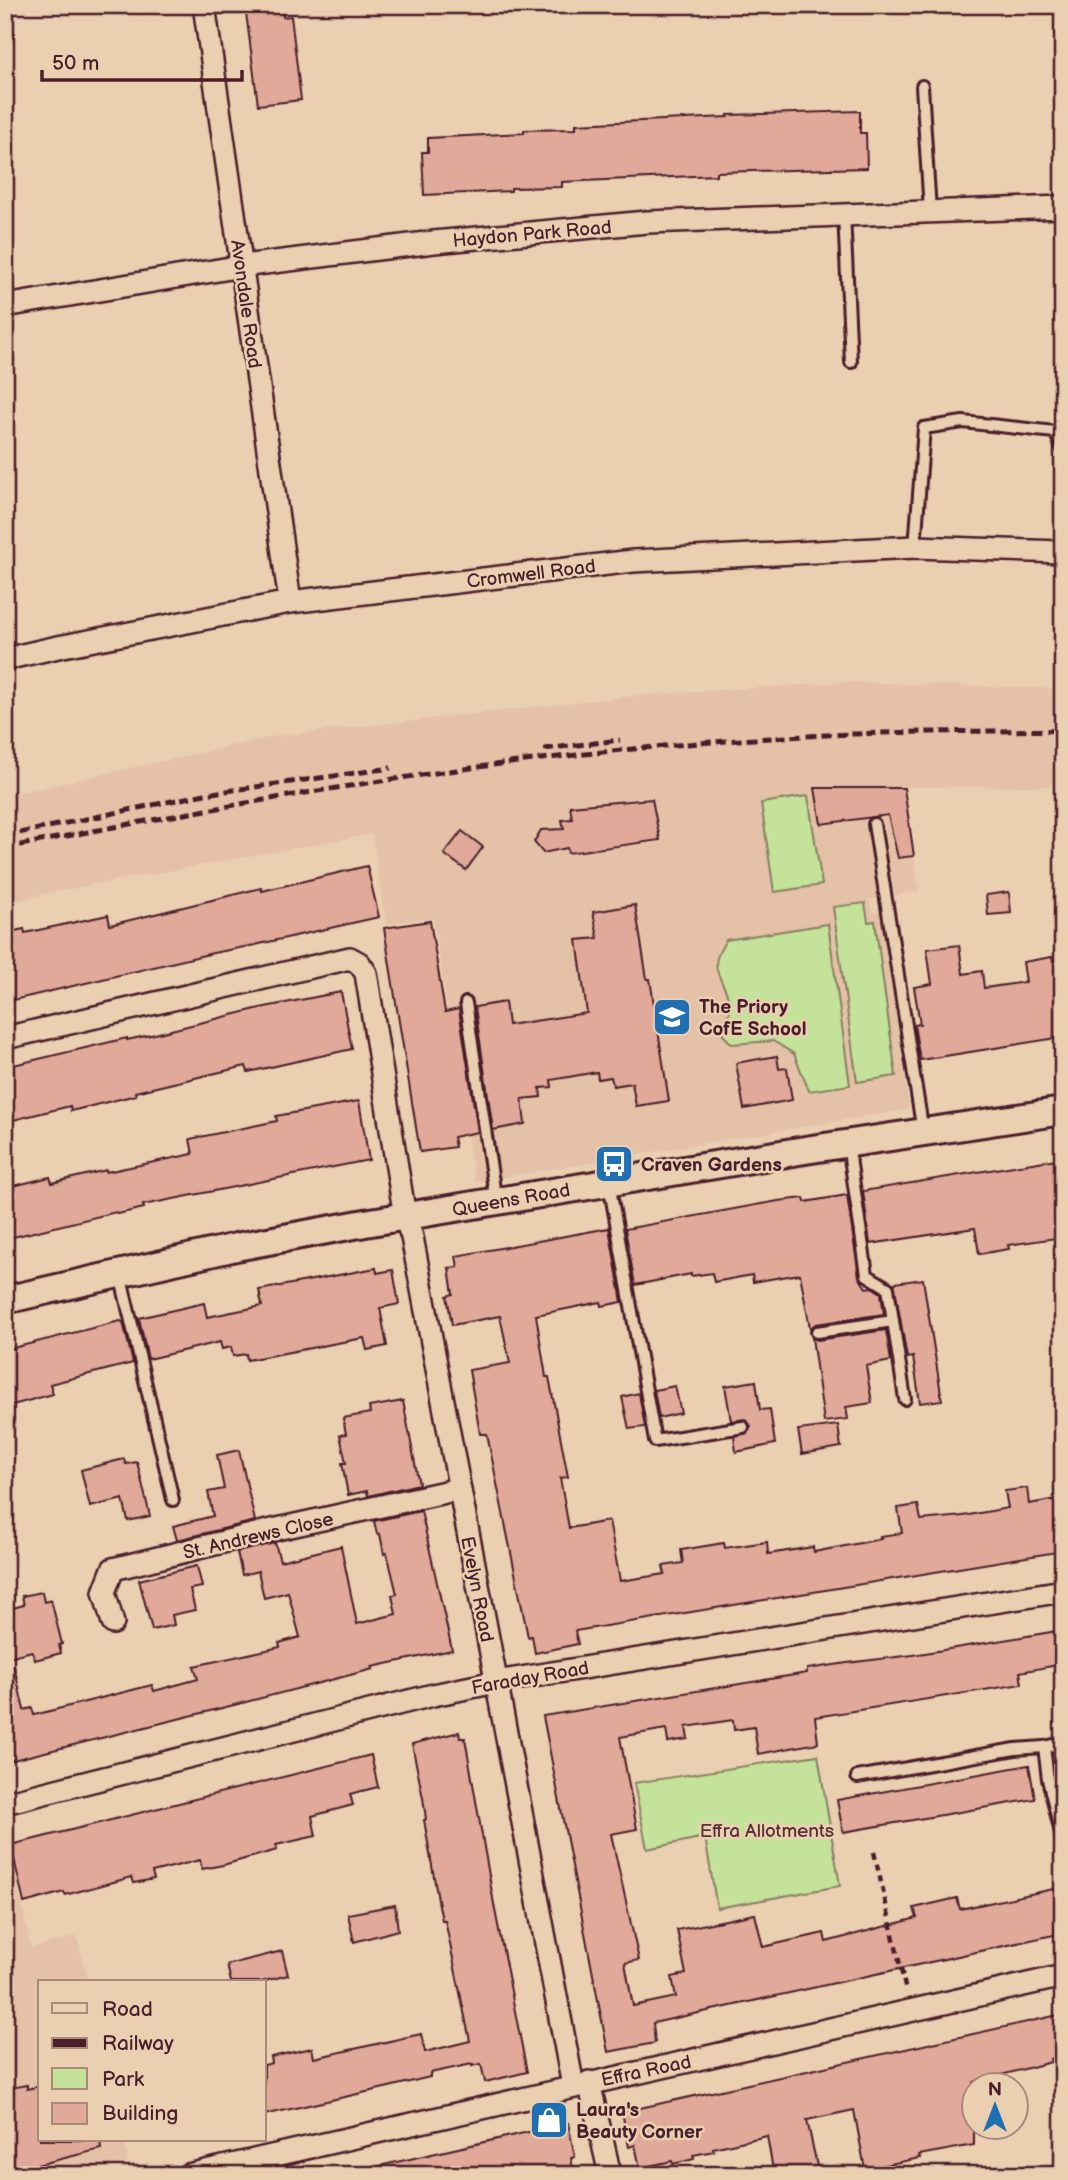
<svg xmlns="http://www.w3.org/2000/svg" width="1068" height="2180" font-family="'Balsamiq Sans',sans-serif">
<rect width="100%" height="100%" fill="#eacfb1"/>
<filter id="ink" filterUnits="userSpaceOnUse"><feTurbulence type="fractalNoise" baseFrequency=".0143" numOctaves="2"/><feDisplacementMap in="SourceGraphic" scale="14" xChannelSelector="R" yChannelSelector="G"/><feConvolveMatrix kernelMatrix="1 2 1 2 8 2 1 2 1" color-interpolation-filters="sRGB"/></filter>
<g filter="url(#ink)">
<!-- built -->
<g fill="#e4c1a7">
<polygon points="847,682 1063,689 1063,786 904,787 919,891 869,899 872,912 882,912 909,1109 475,1182 433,918 386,924 372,834 58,891 5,903 5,796 277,736 642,695"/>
<polygon points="6,1832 31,1948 77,1936 88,1982 40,1982 40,2140 123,2140 128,2162 72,2175 5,2175"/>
</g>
<!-- green -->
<g fill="#c4e29a" stroke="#878062" stroke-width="2">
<polygon points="808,796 822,885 774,892 761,803"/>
<polygon points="865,903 868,922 875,921 896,1076 857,1082 833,907"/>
<path d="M 828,924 L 850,1085 L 809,1091 L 794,1054 L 773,1041 L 732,1044 L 723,1035 L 723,1022 L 730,1012 C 729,1004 728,995 725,989 C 714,966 712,962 726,940 Z"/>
<polygon points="818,1755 840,1886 717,1908 705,1837 647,1849 634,1783"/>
</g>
<!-- building -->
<g fill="#e1a999" stroke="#4a1f2b" stroke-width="2">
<polygon points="245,5 282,5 283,17 291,16 301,100 258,105"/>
<polygon points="860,111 860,133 866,133 867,168 716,172 716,175 562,182 562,187 511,188 511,191 424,195 422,152 428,152 428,138 524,133 524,130 576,129 576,124 728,117 728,115"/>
<polygon points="815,788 904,788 914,856 898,858 888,815 821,824"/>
<polygon points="652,799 660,840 568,853 567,848 543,853 534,842 541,830 564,829 562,820 572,819 570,806"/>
<polygon points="462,831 483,847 466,870 444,854"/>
<polygon points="367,866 379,917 255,945 213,953 5,1002 5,933 24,929 25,933 108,915 110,925 261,888 262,891"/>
<polygon points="1009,892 1011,913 988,915 986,895"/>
<polygon points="635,905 647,979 650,979 669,1101 636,1106 632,1083 613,1086 611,1077 598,1079 597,1072 551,1080 552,1087 540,1088 541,1097 522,1099 525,1124 493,1130 475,1007 505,1002 508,1025 587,1013 577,940 598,938 593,912"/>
<polygon points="430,921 445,1012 459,1009 478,1132 453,1137 455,1147 420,1152 384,928"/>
<polygon points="959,945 963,974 982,971 984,988 1026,982 1023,962 1052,957 1053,961 1063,959 1063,1037 920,1060 914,1025 920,1024 914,987 932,984 927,949"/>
<polygon points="341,992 352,1049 248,1072 246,1066 135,1092 136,1095 71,1111 70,1106 5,1122 5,1067 127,1038 127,1040 155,1034 260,1008"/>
<polygon points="777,1056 779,1069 787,1068 792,1100 744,1109 736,1063"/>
<polygon points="359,1101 369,1160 143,1205 144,1208 118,1214 116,1212 5,1239 5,1188 50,1177 52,1183 106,1170 106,1172 193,1154 190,1139 277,1121 276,1116"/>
<polygon points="1063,1158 1063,1237 1008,1245 1009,1249 979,1254 975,1228 870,1244 863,1191"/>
<polygon points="847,1195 859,1277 866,1288 872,1287 881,1293 884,1314 816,1324 810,1328 800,1274 753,1282 752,1275 714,1282 712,1273 691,1276 691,1274 635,1285 625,1229 778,1201 804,1198 805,1202"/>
<polygon points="609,1228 622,1302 602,1306 601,1302 536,1315 546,1377 549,1377 568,1477 560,1478 569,1528 609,1521 620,1581 665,1574 663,1566 683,1563 681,1550 724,1543 725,1548 767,1542 768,1554 813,1547 814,1552 881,1539 880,1536 902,1533 898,1508 918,1505 921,1520 963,1516 1008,1508 1005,1491 1027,1488 1029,1504 1063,1498 1063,1551 575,1631 578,1644 535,1653 532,1636 528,1637 487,1434 480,1434 469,1370 510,1363 500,1316 452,1325 447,1296 453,1294 449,1268 458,1267 456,1256"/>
<polygon points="376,1268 377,1273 393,1270 399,1304 380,1308 387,1346 367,1350 364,1338 247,1360 246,1354 233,1356 231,1347 222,1349 220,1342 148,1359 139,1318 204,1303 207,1317 262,1306 259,1290"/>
<polygon points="923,1279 942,1400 920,1403 913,1357 907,1358 894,1283"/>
<polygon points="120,1321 123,1322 133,1363 50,1384 53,1394 5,1407 5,1350"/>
<polygon points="886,1330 891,1361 866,1366 872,1403 846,1407 848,1419 824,1422 812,1338 818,1340"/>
<polygon points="756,1381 760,1410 770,1409 775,1444 736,1452 734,1436 747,1433 751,1426 745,1419 731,1421 725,1386"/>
<polygon points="675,1386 681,1413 659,1418 654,1390"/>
<polygon points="639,1393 645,1427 629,1429 622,1397"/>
<polygon points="403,1401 419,1484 368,1496 367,1491 348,1495 342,1463 346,1463 340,1435 346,1434 343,1418 370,1413 369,1407"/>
<polygon points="838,1425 841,1447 802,1454 798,1430"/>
<polygon points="239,1450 255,1521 177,1540 173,1526 213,1516 208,1492 224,1489 217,1455"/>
<polygon points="124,1459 126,1464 137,1462 150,1516 128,1521 123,1499 90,1507 81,1470"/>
<polygon points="421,1511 452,1650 372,1667 373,1669 242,1703 5,1762 5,1667 14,1666 24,1710 32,1708 34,1715 152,1685 154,1691 198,1679 194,1666 280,1647 279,1643 300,1637 288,1592 264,1598 258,1571 242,1575 237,1552 275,1543 280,1561 341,1546 357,1624 396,1614 392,1595 397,1594 387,1553 384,1554 380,1534 377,1534 374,1521"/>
<polygon points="197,1566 202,1587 190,1589 195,1610 172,1615 174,1625 152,1630 139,1580"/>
<polygon points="42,1592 44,1602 51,1600 62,1644 59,1645 61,1653 35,1660 32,1651 5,1658 5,1610 24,1605 22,1596"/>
<polygon points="1063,1630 1063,1664 1020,1672 1022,1684 815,1717 818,1743 758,1754 754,1727 734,1730 733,1720 686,1727 688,1739 668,1742 666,1729 620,1737 637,1829 611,1834 639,1960 625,1963 633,2006 676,1997 672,1977 686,1974 677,1930 755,1914 763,1947 824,1933 826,1942 917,1918 914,1908 957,1898 960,1909 1063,1887 1063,1933 653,2023 655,2043 608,2052 543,1716 807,1673 807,1669 847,1663 913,1655"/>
<polygon points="459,1732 460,1738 465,1738 495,1910 527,2072 485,2082 481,2064 472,2066 472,2064 430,2073 430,2077 389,2087 264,2115 264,2065 272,2063 271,2057 312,2048 314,2058 421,2034 425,2052 470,2041 445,1920 442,1920 438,1900 424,1820 426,1819 423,1798 412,1744"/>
<polygon points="371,1755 378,1787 350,1794 353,1805 312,1816 316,1836 276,1845 277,1850 223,1865 202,1869 200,1860 152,1872 154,1879 134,1883 132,1877 65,1895 64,1892 24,1903 11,1845"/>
<polygon points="1029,1765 1035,1799 843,1832 837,1800"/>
<polygon points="395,1905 398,1930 354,1942 348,1914"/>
<polygon points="282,1951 288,1975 261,1982 231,1982 227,1965"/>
<polygon points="1063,2014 1063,2056 1050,2059 1051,2062 974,2082 974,2145 919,2155 920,2158 865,2169 854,2110 807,2120 819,2175 774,2175 767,2136 713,2148 714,2151 693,2155 694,2159 673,2164 672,2161 640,2168 635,2145 629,2147 622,2112"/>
<polygon points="27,2085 27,2089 40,2086 40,2140 100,2140 101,2149 5,2173 5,2089"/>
<polygon points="568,2123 575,2157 571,2158 574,2175 380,2175 379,2166"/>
</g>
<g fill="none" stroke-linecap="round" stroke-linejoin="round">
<!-- service casing -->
<g stroke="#4a1f2b" stroke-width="16">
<g id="service">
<polyline points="922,86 930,211"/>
<polyline points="844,214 851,362"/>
<polyline points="915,547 924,428 963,422 1055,432 1063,449"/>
<polyline points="874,824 923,1132"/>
<polyline points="466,1003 496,1202"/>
<polyline points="848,1144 867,1275 888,1288 905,1399"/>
<polyline points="609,1183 655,1441 743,1427"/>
<polyline points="120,1274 173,1500"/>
<polyline points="817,1332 893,1321"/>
<polyline points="1063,1743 1044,1747 1048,1779 1063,1841"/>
<polyline points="857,1777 1015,1749 1044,1747"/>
</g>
</g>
<!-- minor casing -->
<g stroke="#4a1f2b" stroke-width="26">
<g id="minor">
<polyline points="204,5 290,602"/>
<polyline points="5,306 242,266 434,242 647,222 1063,207"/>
<polyline points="5,659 58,647 290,602 633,561 915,547 1063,552"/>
<polyline points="5,1038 350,958 359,963 366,973 405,1217 412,1237 573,2086"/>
<polyline points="113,1623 104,1592 113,1569 268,1531 459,1489"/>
<polyline points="5,1803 433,1695 496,1682 1063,1591"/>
<polyline points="589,2082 610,2175"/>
<polyline points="188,2175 1063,1976"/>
</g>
</g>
<!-- tertiary casing -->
<g stroke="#4a1f2b" stroke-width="32">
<polyline id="tertiary" points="5,1300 236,1247 365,1223 805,1150 1063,1111"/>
</g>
<!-- path -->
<polyline stroke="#4a1f2b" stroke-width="4.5" stroke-dasharray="7 5" stroke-linecap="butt" points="874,1852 906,1991"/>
<!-- service -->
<use href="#service" stroke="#eacfb1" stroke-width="10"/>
<!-- minor -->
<use href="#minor" stroke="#eacfb1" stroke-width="21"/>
<!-- tertiary -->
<use href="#tertiary" stroke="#eacfb1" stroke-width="26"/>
<!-- rail -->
<g stroke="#4a1f2b" stroke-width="5" stroke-dasharray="10 5" stroke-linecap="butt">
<polyline points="544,749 620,740"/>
<polyline points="5,836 205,794 391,768"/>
<path d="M 5,848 C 286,793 568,744 854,734 C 898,732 943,732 988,731 C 1013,731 1038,730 1063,731"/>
</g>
</g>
</g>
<!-- icons -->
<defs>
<g id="school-square" transform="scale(2.0125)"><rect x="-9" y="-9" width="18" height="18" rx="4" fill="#1f6fb2" stroke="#eacfb1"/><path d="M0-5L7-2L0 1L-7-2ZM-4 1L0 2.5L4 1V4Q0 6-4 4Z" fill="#fff"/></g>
<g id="bus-square" transform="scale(2.0125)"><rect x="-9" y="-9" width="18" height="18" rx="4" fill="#1f6fb2" stroke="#eacfb1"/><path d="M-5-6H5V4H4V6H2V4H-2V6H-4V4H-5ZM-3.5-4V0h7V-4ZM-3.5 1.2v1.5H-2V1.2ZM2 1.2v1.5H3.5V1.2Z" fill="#fff"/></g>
<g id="shop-square" transform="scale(2.0125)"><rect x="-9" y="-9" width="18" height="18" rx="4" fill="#1f6fb2" stroke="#eacfb1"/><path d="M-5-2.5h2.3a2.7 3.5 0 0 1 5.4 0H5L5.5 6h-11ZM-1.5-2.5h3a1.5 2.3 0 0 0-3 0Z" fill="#fff"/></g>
</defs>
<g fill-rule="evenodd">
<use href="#school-square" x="672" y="1017"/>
<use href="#bus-square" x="614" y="1164"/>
<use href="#shop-square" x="549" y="2120"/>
</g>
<g text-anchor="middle" stroke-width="5" stroke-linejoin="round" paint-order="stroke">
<!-- street labels -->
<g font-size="19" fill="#4a1f2b" stroke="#eacfb1">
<text transform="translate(532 233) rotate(-5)" y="7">Haydon Park Road</text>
<text transform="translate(247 304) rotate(82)" y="7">Avondale Road</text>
<text transform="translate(531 573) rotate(-7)" y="7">Cromwell Road</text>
<text transform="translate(511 1199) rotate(-10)" y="7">Queens Road</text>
<text transform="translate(258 1535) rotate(-13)" y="7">St. Andrews Close</text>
<text transform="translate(478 1589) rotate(79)" y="7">Evelyn Road</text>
<text transform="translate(530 1677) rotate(-10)" y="7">Faraday Road</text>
<text transform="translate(646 2070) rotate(-12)" y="7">Effra Road</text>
</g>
<!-- poi labels -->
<g font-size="19" font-weight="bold" fill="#4a1f2b" stroke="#eacfb1" text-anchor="start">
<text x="699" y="1013">The Priory<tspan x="699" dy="22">CofE School</tspan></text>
<text x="641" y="1171">Craven Gardens</text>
<text x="576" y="2116">Laura's<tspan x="576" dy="22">Beauty Corner</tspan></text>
</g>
<!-- park labels -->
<g font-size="19" fill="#563236" stroke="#eacfb1">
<text x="767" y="1837">Effra Allotments</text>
</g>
</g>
<!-- margin -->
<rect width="1068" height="2180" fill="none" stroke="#eacfb1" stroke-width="28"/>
<rect x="14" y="14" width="1040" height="2152" fill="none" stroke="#4a1f2b" stroke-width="2.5" filter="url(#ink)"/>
<!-- legend -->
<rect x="38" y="1980" width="228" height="161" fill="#eacfb1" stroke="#aa897b" stroke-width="2"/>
<rect x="52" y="2003" width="35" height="10" fill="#eacfb1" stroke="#aa897b" stroke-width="2"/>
<text x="102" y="2016" font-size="21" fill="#4a1f2b">Road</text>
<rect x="52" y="2038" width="35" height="10" fill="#4a1f2b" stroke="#aa897b" stroke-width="2"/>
<text x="102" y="2050" font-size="21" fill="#4a1f2b">Railway</text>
<rect x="52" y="2068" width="35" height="21" fill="#c4e29a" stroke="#aa897b" stroke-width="2"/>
<text x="102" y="2086" font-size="21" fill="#4a1f2b">Park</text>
<rect x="52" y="2103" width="35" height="21" fill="#e1a999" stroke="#aa897b" stroke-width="2"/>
<text x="102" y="2120" font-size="21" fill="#4a1f2b">Building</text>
<!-- north arrow -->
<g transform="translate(995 2106)"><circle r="33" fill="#eacfb1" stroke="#aa897b" stroke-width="2"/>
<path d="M0-5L12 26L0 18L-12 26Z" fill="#1f6fb2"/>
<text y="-10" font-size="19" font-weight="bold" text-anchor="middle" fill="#4a1f2b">N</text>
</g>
<!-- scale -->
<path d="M42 70v10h200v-10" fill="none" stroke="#4a1f2b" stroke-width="3.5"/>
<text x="52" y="70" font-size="21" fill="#4a1f2b" stroke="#eacfb1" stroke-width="5" paint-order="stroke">50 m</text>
</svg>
